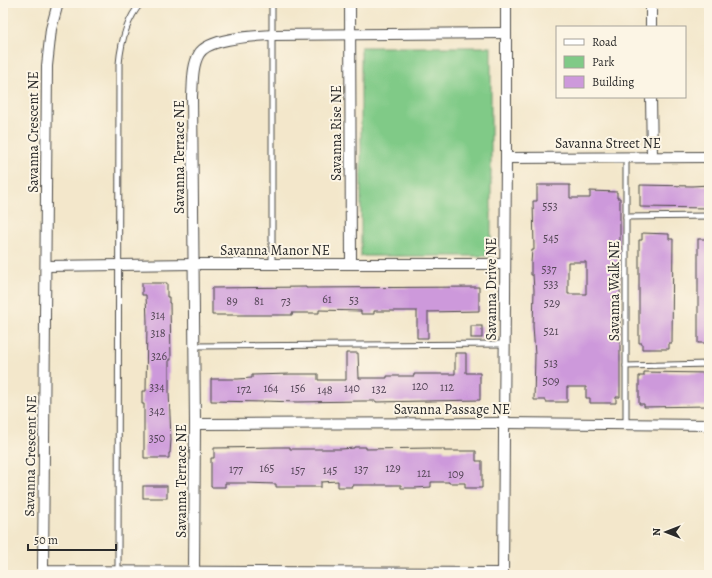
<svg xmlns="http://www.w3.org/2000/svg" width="712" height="578" font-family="Alegreya,serif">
<rect width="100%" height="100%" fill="#fcf5e5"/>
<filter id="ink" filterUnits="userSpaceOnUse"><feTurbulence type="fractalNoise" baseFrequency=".025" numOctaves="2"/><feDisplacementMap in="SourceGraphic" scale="8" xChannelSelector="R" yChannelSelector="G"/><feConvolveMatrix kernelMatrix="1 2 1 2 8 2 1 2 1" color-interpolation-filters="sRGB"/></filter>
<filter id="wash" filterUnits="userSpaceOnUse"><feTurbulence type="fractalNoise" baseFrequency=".012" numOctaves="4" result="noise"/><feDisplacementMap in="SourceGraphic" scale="16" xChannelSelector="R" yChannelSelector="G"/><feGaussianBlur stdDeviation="0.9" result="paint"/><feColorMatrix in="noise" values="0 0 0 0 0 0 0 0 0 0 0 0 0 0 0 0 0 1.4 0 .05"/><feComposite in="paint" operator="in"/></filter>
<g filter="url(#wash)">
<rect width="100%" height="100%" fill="#f3e7cb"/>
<!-- green -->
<rect fill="#80ca87" stroke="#567a59" x="361" y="47" width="130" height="209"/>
<g id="blocks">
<!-- building -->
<g fill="#cd99db" fill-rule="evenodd">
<path d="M 537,185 L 570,185 L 570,198 L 590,198 L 590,191 L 617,192 L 617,198 L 620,198 L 620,397 L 616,397 L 616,403 L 590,403 L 590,398 L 586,398 L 586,387 L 567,387 L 567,402 L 546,402 L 546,400 L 534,400 L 535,355 L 533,326 L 534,290 L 533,275 L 531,275 L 531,263 L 532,250 L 534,250 L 533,201 L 537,201 ZM 568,262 L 586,262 L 586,294 L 568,294 Z"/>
<polygon points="640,185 692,186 709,185 709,208 640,207"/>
<polygon points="642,233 669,234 669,239 673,239 672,343 669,343 669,349 642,349 642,343 639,343 639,240 642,240"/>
<rect x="698" y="239" width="11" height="104"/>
<polygon points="142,283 167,283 167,297 169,297 169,303 170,303 171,360 169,360 169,391 171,440 170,453 169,453 169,458 144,458 144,404 142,404 142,391 146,391 147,322 146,295 142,295"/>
<polygon points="306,287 306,288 479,287 479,311 428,312 428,338 417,338 417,311 374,311 374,314 361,314 361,311 319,310 319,313 292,313 292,315 212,315 212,288"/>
<rect x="471" y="326" width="11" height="12"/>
<polygon points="346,353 358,353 359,378 387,378 387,376 414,376 414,374 455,374 455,353 466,353 466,373 480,373 480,400 376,402 376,401 362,401 297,402 264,401 264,402 211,401 211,379 238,379 252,378 252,375 291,374 318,374 318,380 346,380"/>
<polygon points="644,372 709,373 709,406 644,407 644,404 639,404 639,376 644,376"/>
<polygon points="279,447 290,447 290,449 341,449 354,448 354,447 366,447 366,449 431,448 431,449 444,449 444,451 476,451 476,461 482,461 482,488 465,488 465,483 449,483 449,482 431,482 431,487 415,488 401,488 401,485 352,485 352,487 338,487 338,481 321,482 321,487 276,487 276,484 244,483 225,483 225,487 211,487 211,458 214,458 214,448"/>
<rect x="143" y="486" width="24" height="12"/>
</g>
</g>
</g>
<g filter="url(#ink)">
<use href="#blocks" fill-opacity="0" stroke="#494743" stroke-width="1"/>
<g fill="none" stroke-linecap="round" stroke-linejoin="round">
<!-- service casing -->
<g stroke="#494743" stroke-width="7">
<g id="service">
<polyline points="272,3 272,264"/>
<polyline points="626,157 626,425"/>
<polyline points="626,217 709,216"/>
<polyline points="194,346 504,344"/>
<polyline points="626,366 709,364"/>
<path d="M 118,572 L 119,64 C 121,42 126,20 141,3"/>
</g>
</g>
<!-- minor casing -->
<g stroke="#494743" stroke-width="12">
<g id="minor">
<polyline points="58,3 51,29 47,66 43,571 503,573"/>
<polyline points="350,3 351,263"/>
<polyline points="651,3 651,27"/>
<polyline points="651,97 652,157"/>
<polyline points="506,158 709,157"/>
<polyline points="46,266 193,264 505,264"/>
<polyline points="195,424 504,423 709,425"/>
<path d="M 194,572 L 195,424 L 192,96 C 193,83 192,66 199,54 C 208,38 255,36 272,35 L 506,33"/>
<polyline points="503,575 506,158 506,3"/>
</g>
</g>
<!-- service -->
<use href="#service" stroke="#fff" stroke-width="5"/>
<!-- minor -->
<use href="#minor" stroke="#fff" stroke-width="10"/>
</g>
</g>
<g text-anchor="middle" stroke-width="4" stroke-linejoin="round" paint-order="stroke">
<!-- number labels -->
<g font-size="12" fill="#544657">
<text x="550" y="210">553</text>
<text x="551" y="242">545</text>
<text x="549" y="273">537</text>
<text x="551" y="288">533</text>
<text x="327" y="303">61</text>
<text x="354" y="304">53</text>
<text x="232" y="305">89</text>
<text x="259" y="305">81</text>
<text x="286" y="305">73</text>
<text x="552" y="307">529</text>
<text x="158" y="319">314</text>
<text x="551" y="335">521</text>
<text x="158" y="337">318</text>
<text x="159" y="360">326</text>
<text x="551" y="367">513</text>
<text x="551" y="385">509</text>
<text x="420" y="390">120</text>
<text x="157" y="391">334</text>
<text x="447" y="391">112</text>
<text x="271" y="392">164</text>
<text x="298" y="392">156</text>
<text x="352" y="392">140</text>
<text x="244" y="393">172</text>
<text x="379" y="393">132</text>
<text x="325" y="394">148</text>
<text x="157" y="415">342</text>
<text x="157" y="442">350</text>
<text x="267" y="472">165</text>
<text x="393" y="472">129</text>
<text x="236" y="473">177</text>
<text x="361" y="473">137</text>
<text x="298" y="474">157</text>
<text x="330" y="474">145</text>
<text x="424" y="477">121</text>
<text x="456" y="478">109</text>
</g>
<!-- street labels -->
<g font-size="14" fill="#2b2b2b" stroke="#fcf5e5">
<text transform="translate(33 132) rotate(-90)" y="5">Savanna Crescent NE</text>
<text transform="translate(336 133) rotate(-90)" y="5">Savanna Rise NE</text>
<text x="608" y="148">Savanna Street NE</text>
<text transform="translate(179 157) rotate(-90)" y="5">Savanna Terrace NE</text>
<text x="275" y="255">Savanna Manor NE</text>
<text transform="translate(491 289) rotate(-90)" y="5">Savanna Drive NE</text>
<text transform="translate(614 291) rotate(-90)" y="5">Savanna Walk NE</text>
<text x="452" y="414">Savanna Passage NE</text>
<text transform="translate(30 456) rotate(-89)" y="5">Savanna Crescent NE</text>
<text transform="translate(181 481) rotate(-90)" y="5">Savanna Terrace NE</text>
</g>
</g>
<!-- margin -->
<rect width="712" height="578" fill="none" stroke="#fcf5e5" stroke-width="16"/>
<!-- legend -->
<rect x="556" y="26" width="130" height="72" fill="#fcf5e5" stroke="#a8a49b"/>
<rect x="564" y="39" width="20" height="6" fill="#ffffff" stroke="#a8a49b"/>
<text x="592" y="46" font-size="12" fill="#2b2b2b">Road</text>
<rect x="564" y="56" width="20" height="12" fill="#80ca87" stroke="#a8a49b"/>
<text x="592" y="66" font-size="12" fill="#2b2b2b">Park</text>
<rect x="564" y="76" width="20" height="12" fill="#cd99db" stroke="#a8a49b"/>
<text x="592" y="86" font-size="12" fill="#2b2b2b">Building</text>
<!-- north arrow -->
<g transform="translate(666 532) rotate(270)" stroke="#fcf5e5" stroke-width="3" paint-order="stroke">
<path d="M0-3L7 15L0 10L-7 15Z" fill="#2b2b2b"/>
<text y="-6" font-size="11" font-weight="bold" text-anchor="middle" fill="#2b2b2b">N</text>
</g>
<!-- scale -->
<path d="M28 544v6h88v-6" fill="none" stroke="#2b2b2b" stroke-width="2"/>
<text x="34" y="544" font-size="12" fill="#2b2b2b" stroke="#fcf5e5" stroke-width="3" paint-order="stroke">50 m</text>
</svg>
